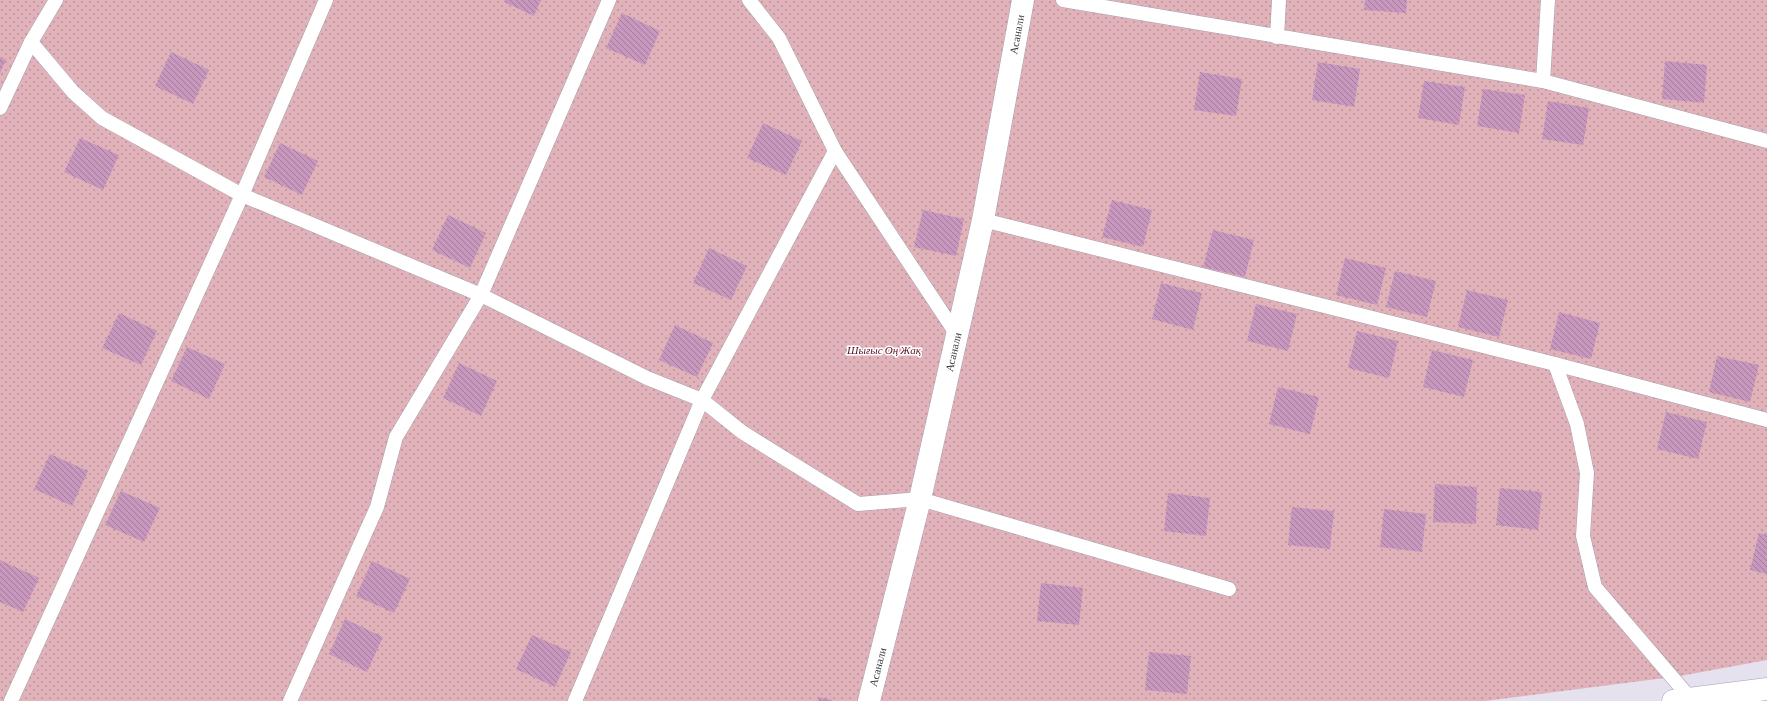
<svg xmlns="http://www.w3.org/2000/svg" width="1767" height="701" font-family="'Crimson Pro',serif">
<defs>
<pattern id="grass-dots" width="8" height="8" patternUnits="userSpaceOnUse"><rect width="8" height="8" fill="#e2b2ba"/><path d="M2 2h.1M6 6h.1" fill="none" stroke="#b89298" stroke-width="1.8" stroke-linecap="round"/></pattern>
<pattern id="building-back-hatch" width="6" height="6" patternUnits="userSpaceOnUse"><rect width="6" height="6" fill="#c897bd"/><path d="M-1 5l2 2M0 0l6 6M5-1l2 2" fill="none" stroke="#a37c9b"/></pattern>
</defs>
<rect width="100%" height="100%" fill="#e6e1ef"/>
<!-- grass -->
<polygon fill="url(#grass-dots)" points="0,0 1767,0 1767,660 1680,676 1485,701 0,701"/>
<!-- building -->
<g fill="url(#building-back-hatch)">
<polygon points="505,0 541,0 534,16 504,2"/>
<polygon points="1365,0 1407,0 1406,13 1364,10"/>
<polygon points="622,13 660,31 645,65 606,48"/>
<polygon points="171,52 209,70 193,104 155,86"/>
<polygon points="0,57 6,60 0,73"/>
<polygon points="1665,61 1707,65 1704,103 1662,99"/>
<polygon points="1318,62 1360,69 1354,107 1312,100"/>
<polygon points="1200,72 1242,79 1236,116 1194,110"/>
<polygon points="1424,81 1465,87 1459,125 1418,118"/>
<polygon points="1483,89 1525,95 1519,133 1477,126"/>
<polygon points="1548,101 1589,108 1583,145 1542,139"/>
<polygon points="763,123 802,141 786,175 747,158"/>
<polygon points="80,138 119,155 103,190 64,172"/>
<polygon points="280,143 318,161 302,195 264,177"/>
<polygon points="1112,200 1152,210 1143,247 1102,237"/>
<polygon points="923,210 964,219 956,256 914,247"/>
<polygon points="448,215 486,233 470,268 432,250"/>
<polygon points="1213,230 1254,240 1245,277 1203,267"/>
<polygon points="709,248 747,266 731,300 693,283"/>
<polygon points="1345,258 1386,268 1377,305 1336,295"/>
<polygon points="1395,271 1436,281 1427,317 1386,307"/>
<polygon points="1161,283 1202,293 1193,330 1152,319"/>
<polygon points="1467,290 1508,300 1499,337 1458,327"/>
<polygon points="1256,304 1297,314 1288,351 1247,341"/>
<polygon points="1559,312 1600,323 1591,359 1550,349"/>
<polygon points="119,313 157,331 141,365 102,348"/>
<polygon points="675,325 713,343 697,377 659,360"/>
<polygon points="1357,331 1398,341 1389,378 1348,368"/>
<polygon points="187,347 225,364 209,399 171,381"/>
<polygon points="1432,350 1473,360 1464,397 1423,387"/>
<polygon points="1717,356 1759,365 1750,402 1709,392"/>
<polygon points="459,363 497,381 481,416 443,398"/>
<polygon points="1278,387 1319,397 1310,434 1269,424"/>
<polygon points="1666,412 1707,422 1698,459 1657,449"/>
<polygon points="50,454 88,471 72,506 34,489"/>
<polygon points="1435,484 1477,487 1476,524 1433,522"/>
<polygon points="1500,488 1542,492 1538,530 1496,525"/>
<polygon points="121,491 160,508 144,542 105,525"/>
<polygon points="1168,493 1210,498 1206,536 1164,531"/>
<polygon points="1292,507 1334,511 1330,549 1288,545"/>
<polygon points="1384,509 1426,514 1422,552 1380,547"/>
<polygon points="1759,533 1767,535 1767,574 1750,570"/>
<polygon points="0,560 39,578 23,612 0,602"/>
<polygon points="372,561 410,579 394,613 356,596"/>
<polygon points="1041,583 1083,588 1079,625 1037,621"/>
<polygon points="345,619 383,637 367,672 329,654"/>
<polygon points="532,635 571,652 555,687 516,669"/>
<polygon points="1149,652 1191,656 1187,694 1145,690"/>
<polygon points="819,697 832,700 832,701 818,701"/>
</g>
<g fill="none" stroke-linecap="round" stroke-linejoin="round">
<!-- lane casing -->
<g stroke="#a4a0ad" stroke-width="15">
<g id="lane">
<polyline points="56,0 31,42 73,92 102,118 242,195 481,295 647,378 702,400 742,432 858,504 920,499 1229,589"/>
<polyline points="1063,0 1543,81 1767,141"/>
<polyline points="1277,37 1279,0"/>
<polyline points="1543,81 1548,0"/>
<polyline points="0,108 31,42"/>
<polyline points="835,151 957,335"/>
<polyline points="983,220 1555,364 1767,420"/>
<polyline points="1555,364 1577,424 1587,473 1583,536 1595,587 1690,698"/>
<polyline points="11,701 242,195 326,0"/>
<polyline points="290,701 377,507 396,437 481,295 609,0"/>
<polyline points="575,701 702,400 835,151 779,38 749,0"/>
</g>
</g>
<!-- street casing -->
<g stroke="#a4a0ad" stroke-width="23">
<g id="street">
<path id="s1" d="M 869,701 L 920,499 L 983,220 L 1023,0"/>
</g>
</g>
<!-- secondary casing -->
<g stroke="#a4a0ad" stroke-width="23">
<polyline id="secondary" points="1673,701 1767,689"/>
</g>
<!-- lane -->
<use href="#lane" stroke="#fff" stroke-width="14"/>
<!-- street -->
<use href="#street" stroke="#fff" stroke-width="22"/>
<!-- secondary -->
<use href="#secondary" stroke="#fff" stroke-width="22"/>
</g>
<g text-anchor="middle" stroke-width="3" stroke-linejoin="round" paint-order="stroke">
<!-- street labels -->
<g font-size="11" fill="#3a383d" stroke="#fff">
<text dy="4" stroke="none"><textPath href="#s1" startOffset="683">Асанали</textPath></text>
<text dy="4" stroke="none"><textPath href="#s1" startOffset="359">Асанали</textPath></text>
<text dy="4" stroke="none"><textPath href="#s1" startOffset="35">Асанали</textPath></text>
</g>
<!-- park labels -->
<g font-size="11" font-style="italic" fill="#5c1128" stroke="#fff">
<text x="884" y="354">Шығыс Оң Жақ</text>
</g>
</g>
</svg>
